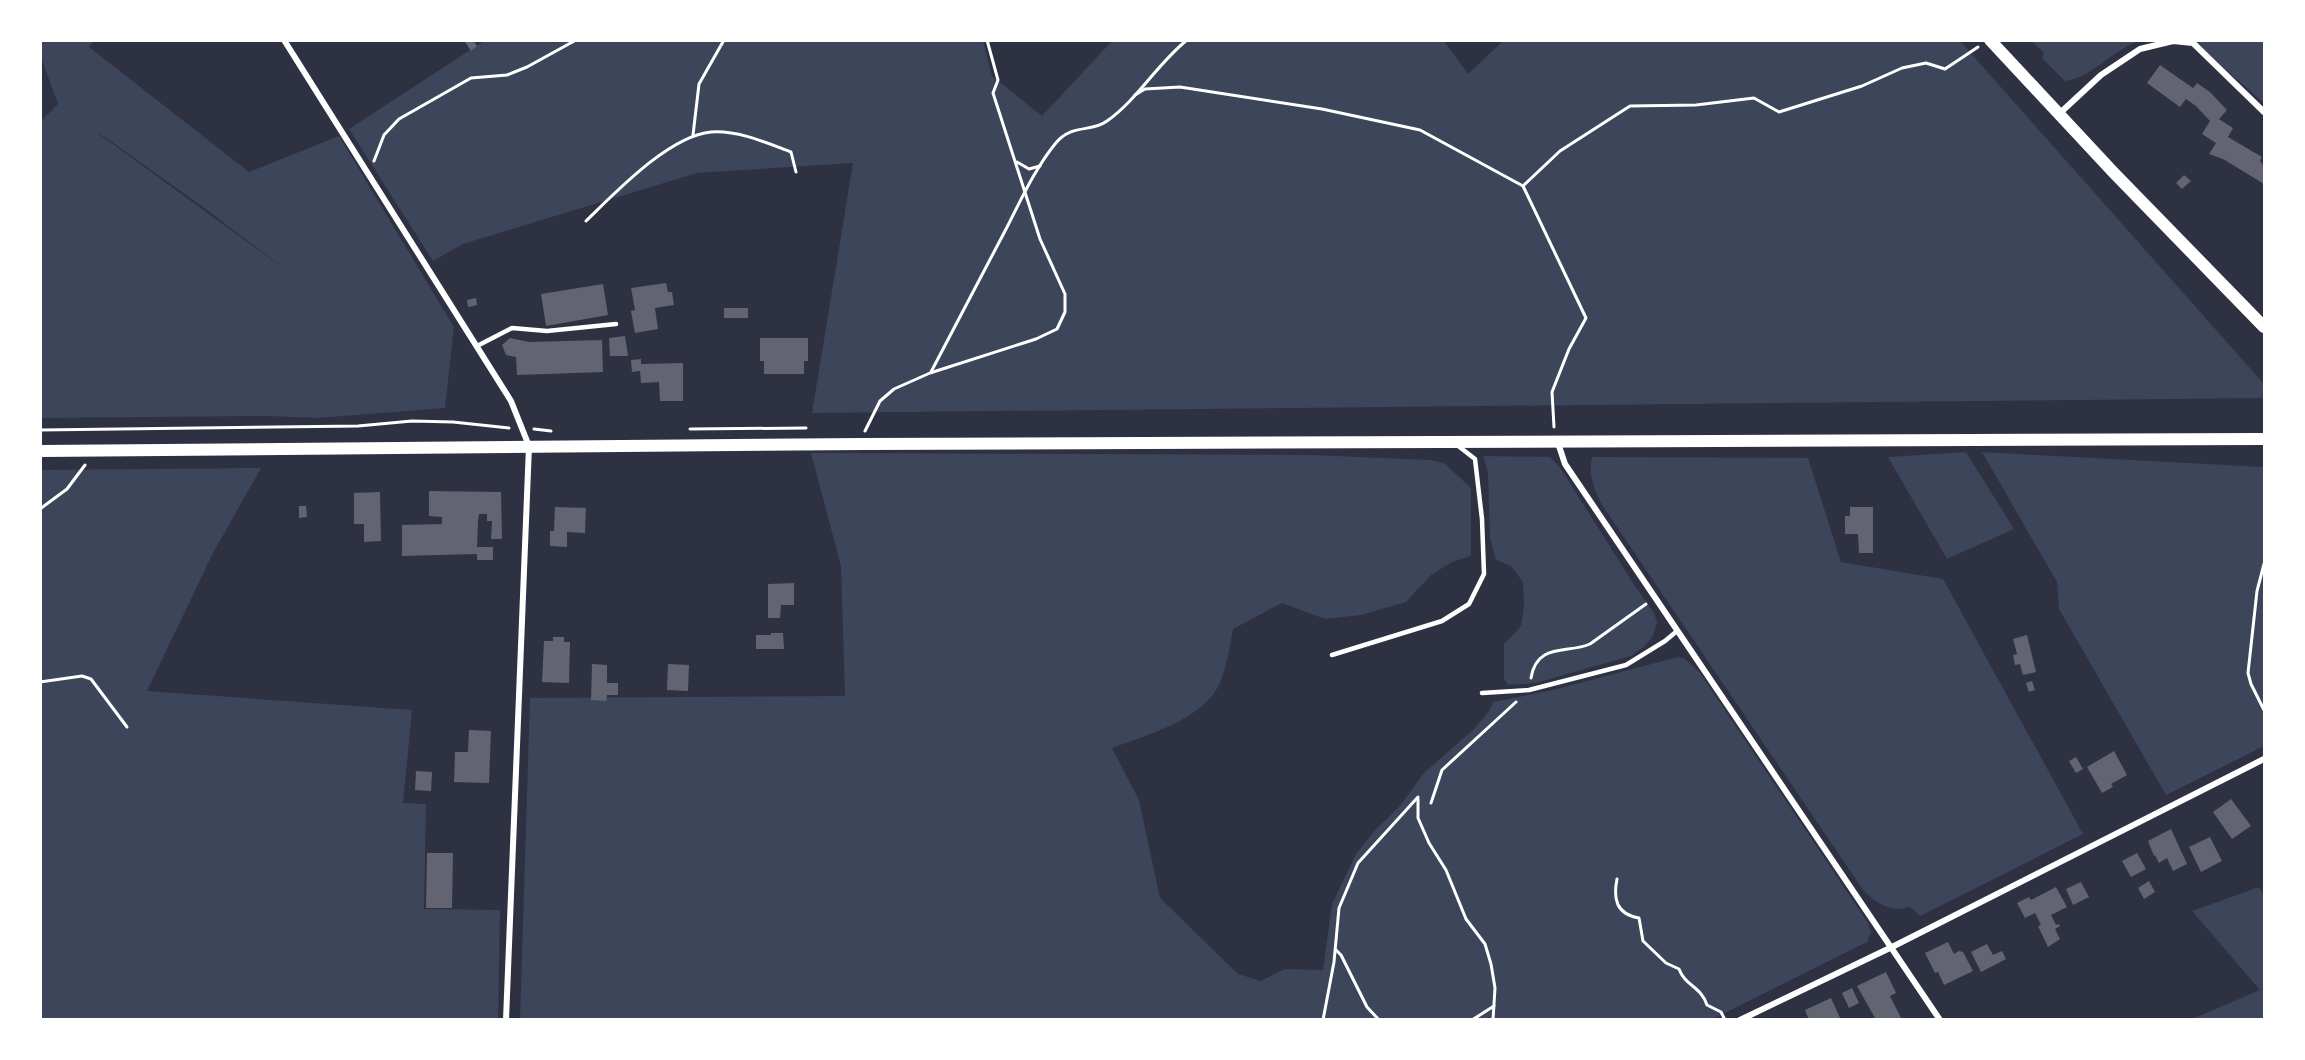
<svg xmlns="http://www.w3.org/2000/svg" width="2305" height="1060" font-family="'Work Sans',sans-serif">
<rect width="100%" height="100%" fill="#2d3142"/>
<!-- green -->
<g fill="#3c4559" fill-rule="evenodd">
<path d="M 41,40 L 94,41 L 89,47 L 249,172 L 339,136 L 454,327 L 445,408 L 318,418 L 268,416 L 41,418 L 41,121 L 58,104 L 41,58 ZM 99,133 L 203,207 L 290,273 L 99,134 Z"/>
<polygon points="484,41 983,41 992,76 1042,116 1112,41 1444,41 1468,74 1503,41 1960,41 2264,384 2264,398 812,413 853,163 697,173 463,244 433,261 349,129"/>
<path d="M 2032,41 L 2138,41 C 2114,50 2089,79 2065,81 L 2042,58 L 2044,53 Z"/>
<polygon points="2193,41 2264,41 2264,103"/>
<polygon points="1966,452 2014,529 1947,559 1888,457"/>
<polygon points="1982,452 2264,467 2264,746 2166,795 2059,609 2057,582"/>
<path d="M 811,453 L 1312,455 L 1429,460 L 1444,463 L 1471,488 L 1471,556 L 1452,562 L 1431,575 L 1406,602 L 1361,615 L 1325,619 L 1282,603 L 1233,629 C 1230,646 1227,666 1220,683 C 1203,720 1147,735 1112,748 L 1139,800 L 1160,898 L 1238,974 L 1261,981 L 1284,969 L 1323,970 L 1332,904 L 1356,854 L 1375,830 L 1400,806 L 1423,774 L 1475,728 L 1489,711 L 1493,702 L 1553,690 L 1678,657 L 1685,659 L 1700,673 L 1868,923 L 1871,932 L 1867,942 L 1713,1019 L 520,1020 L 530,698 L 845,696 L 841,566 Z"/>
<polygon points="1483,456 1550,457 1559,466 1633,583 1654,613 1657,622 1653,636 1644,647 1631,656 1536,683 1508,685 1504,679 1504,644 1521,626 1524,605 1523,582 1511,566 1496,560 1490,538 1488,473"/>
<path d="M 1592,457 L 1808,458 L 1841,562 L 1943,579 L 2083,834 L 1920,916 L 1910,907 C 1890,913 1877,904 1863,890 L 1602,505 C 1594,488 1588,476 1592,457 Z"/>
<polygon points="261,468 212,555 147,691 412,710 403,803 426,804 424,909 500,910 498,1019 41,1019 40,470"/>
<polygon points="2259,887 2264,896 2264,1019 2192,1019 2260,990 2192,911"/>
</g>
<!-- building -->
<g fill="#626471">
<polygon points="464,40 473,40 477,46 471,51"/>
<polygon points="2160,65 2193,88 2197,83 2210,92 2227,110 2219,119 2233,128 2228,137 2262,157 2260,160 2264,168 2264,184 2223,159 2209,154 2216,143 2202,134 2210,121 2196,106 2186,99 2180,107 2147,83"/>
<polygon points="2184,175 2191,181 2182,189 2176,183"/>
<polygon points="666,283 668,292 672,292 674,305 655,308 658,329 635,333 631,311 635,310 631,288"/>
<polygon points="603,284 608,315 546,326 541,294"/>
<polygon points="476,298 477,305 468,307 467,300"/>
<rect x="724" y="308" width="24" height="10"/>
<polygon points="625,336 628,356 610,356 609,338"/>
<polygon points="510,338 529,342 602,340 603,372 517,375 516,357 506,355 502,345"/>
<polygon points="760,338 808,338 808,361 804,361 804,374 764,374 764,361 760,361"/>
<polygon points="641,359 641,364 683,363 683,401 660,401 659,382 641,383 640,371 632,372 631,360"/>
<polygon points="429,491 501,492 502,539 491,539 492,521 487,521 487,514 479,514 478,521 477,547 493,547 493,560 477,560 477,554 402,556 402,525 442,524 442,517 429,516"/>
<polygon points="380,492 381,541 364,542 364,524 354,524 354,493"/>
<polygon points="299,506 306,506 307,517 299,518"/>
<polygon points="555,507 586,508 585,533 567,532 567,547 550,546 550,531 554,531"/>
<polygon points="1850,507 1873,507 1873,553 1859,553 1858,534 1845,534 1845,516 1850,516"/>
<polygon points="794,583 794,605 781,605 780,618 768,618 768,584"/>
<polygon points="771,633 783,633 784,649 756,649 756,635 771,635"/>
<polygon points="2027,635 2036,672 2023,675 2020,664 2015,665 2013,655 2017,654 2013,639"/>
<polygon points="553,637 564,637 564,642 570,642 569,683 542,682 544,641 553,641"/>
<polygon points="592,664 607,665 607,683 618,683 618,695 607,695 606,701 591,700"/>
<polygon points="668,664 689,665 688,691 667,690"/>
<polygon points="2032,681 2035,690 2029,692 2026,683"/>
<polygon points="469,730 491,731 489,783 454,782 455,752 468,752"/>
<polygon points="2114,751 2127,775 2111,784 2113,787 2102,793 2087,767"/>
<polygon points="2076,757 2083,769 2076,773 2069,761"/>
<polygon points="416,771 432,772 431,791 415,790"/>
<polygon points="2231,799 2251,826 2232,839 2213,812"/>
<polygon points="2171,829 2187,864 2173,871 2167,858 2159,863 2155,855 2154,856 2148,841"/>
<polygon points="2210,837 2222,861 2201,872 2189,847"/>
<polygon points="427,853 453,853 452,908 426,908"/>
<polygon points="2137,853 2146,869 2131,877 2122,861"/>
<polygon points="2149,881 2155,892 2144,899 2138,888"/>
<polygon points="2081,882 2089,897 2073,905 2066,889"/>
<polygon points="2056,887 2067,907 2051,915 2056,925 2059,924 2060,926 2055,929 2060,939 2048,947 2038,926 2041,925 2035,913 2025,918 2017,903 2029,897 2031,900"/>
<polygon points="1948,942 1954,954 1959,951 1963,952 1973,971 1944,985 1938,972 1935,973 1925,953"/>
<polygon points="1987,944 1993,955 2002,951 2006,959 1981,972 1971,952"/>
<polygon points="1886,972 1896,993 1890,996 1901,1018 1871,1020 1875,1018 1857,986"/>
<polygon points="1852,988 1859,1003 1849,1008 1842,993"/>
<polygon points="1831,998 1841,1020 1809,1020 1805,1010"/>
</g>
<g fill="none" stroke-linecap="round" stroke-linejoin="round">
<!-- path -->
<g stroke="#fff" stroke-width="3">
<polyline points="1135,95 1145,89 1180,87 1322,109 1420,130 1523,186 1586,318 1569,349 1552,392 1554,427"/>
<polyline points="693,135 699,84 724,40"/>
<polyline points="374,161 384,135 399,119 471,78 507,75 527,67 576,40"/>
<polyline points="1017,162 1029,169 1040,166"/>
<polyline points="1523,186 1560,151 1630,106 1696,105 1754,98 1779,112 1862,86 1902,68 1926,63 1945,69 1978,47"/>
<path d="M 586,221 C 616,192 669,136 711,132 C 738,130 767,143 791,152 L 796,172"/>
<path d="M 931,372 C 956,325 980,278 1005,231 C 1020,202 1034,170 1055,144 C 1072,123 1091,133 1107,121 C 1138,99 1157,64 1187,40"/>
<polyline points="534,429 551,431"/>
<polyline points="690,429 806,428"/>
<polyline points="40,430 358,426 412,421 453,422 509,428"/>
<polyline points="865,431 880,401 894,389 930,373 1036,339 1057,329 1065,312 1065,294 1040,239 993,93 998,80 987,40"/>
<polyline points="40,509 67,489 85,465"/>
<polyline points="2264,564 2257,591 2248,673 2251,684 2264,710"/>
<path d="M 1531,678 C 1537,642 1568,654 1590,644 L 1646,604"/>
<polyline points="40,682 82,676 91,679 127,727"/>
<polyline points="1418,799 1418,818 1429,843 1446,870 1466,919 1485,944 1491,964 1495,988 1493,1020"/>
<polyline points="1431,803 1442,770 1516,702"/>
<path d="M 1617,879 C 1613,899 1616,914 1639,918 L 1643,941 L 1666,963 L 1679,969 C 1685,986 1701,986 1707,1005 L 1721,1012 L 1725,1020"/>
<polyline points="1336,950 1341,955 1367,1007 1379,1020"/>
<polyline points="1323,1020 1334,962 1339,908 1358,863 1418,797"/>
<polyline points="1472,1020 1494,1006"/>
</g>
<!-- service -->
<g stroke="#fff" stroke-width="4.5">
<polyline points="477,346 512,328 547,331 616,324"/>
<polyline points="1332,655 1442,621 1469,604 1484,574 1482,519 1475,459 1457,445"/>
<polyline points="1482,693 1529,690 1626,665 1665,641 1677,631"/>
</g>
<!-- minor -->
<g stroke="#fff" stroke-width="6">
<polyline points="284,40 511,401 529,446 506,1020"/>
<polyline points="2060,113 2101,75 2140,49 2173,41 2193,43 2264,112"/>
<polyline points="1558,443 1565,464 1940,1020"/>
<polyline points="1740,1020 1892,947 2264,759"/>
</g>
<!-- secondary -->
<g stroke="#fff" stroke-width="12">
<polyline points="1990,40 2114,173 2264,327"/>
<polyline points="40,451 864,444 2264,439"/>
</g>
</g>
<!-- border -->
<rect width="2305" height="1060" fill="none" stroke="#ffffff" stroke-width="84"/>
</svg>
